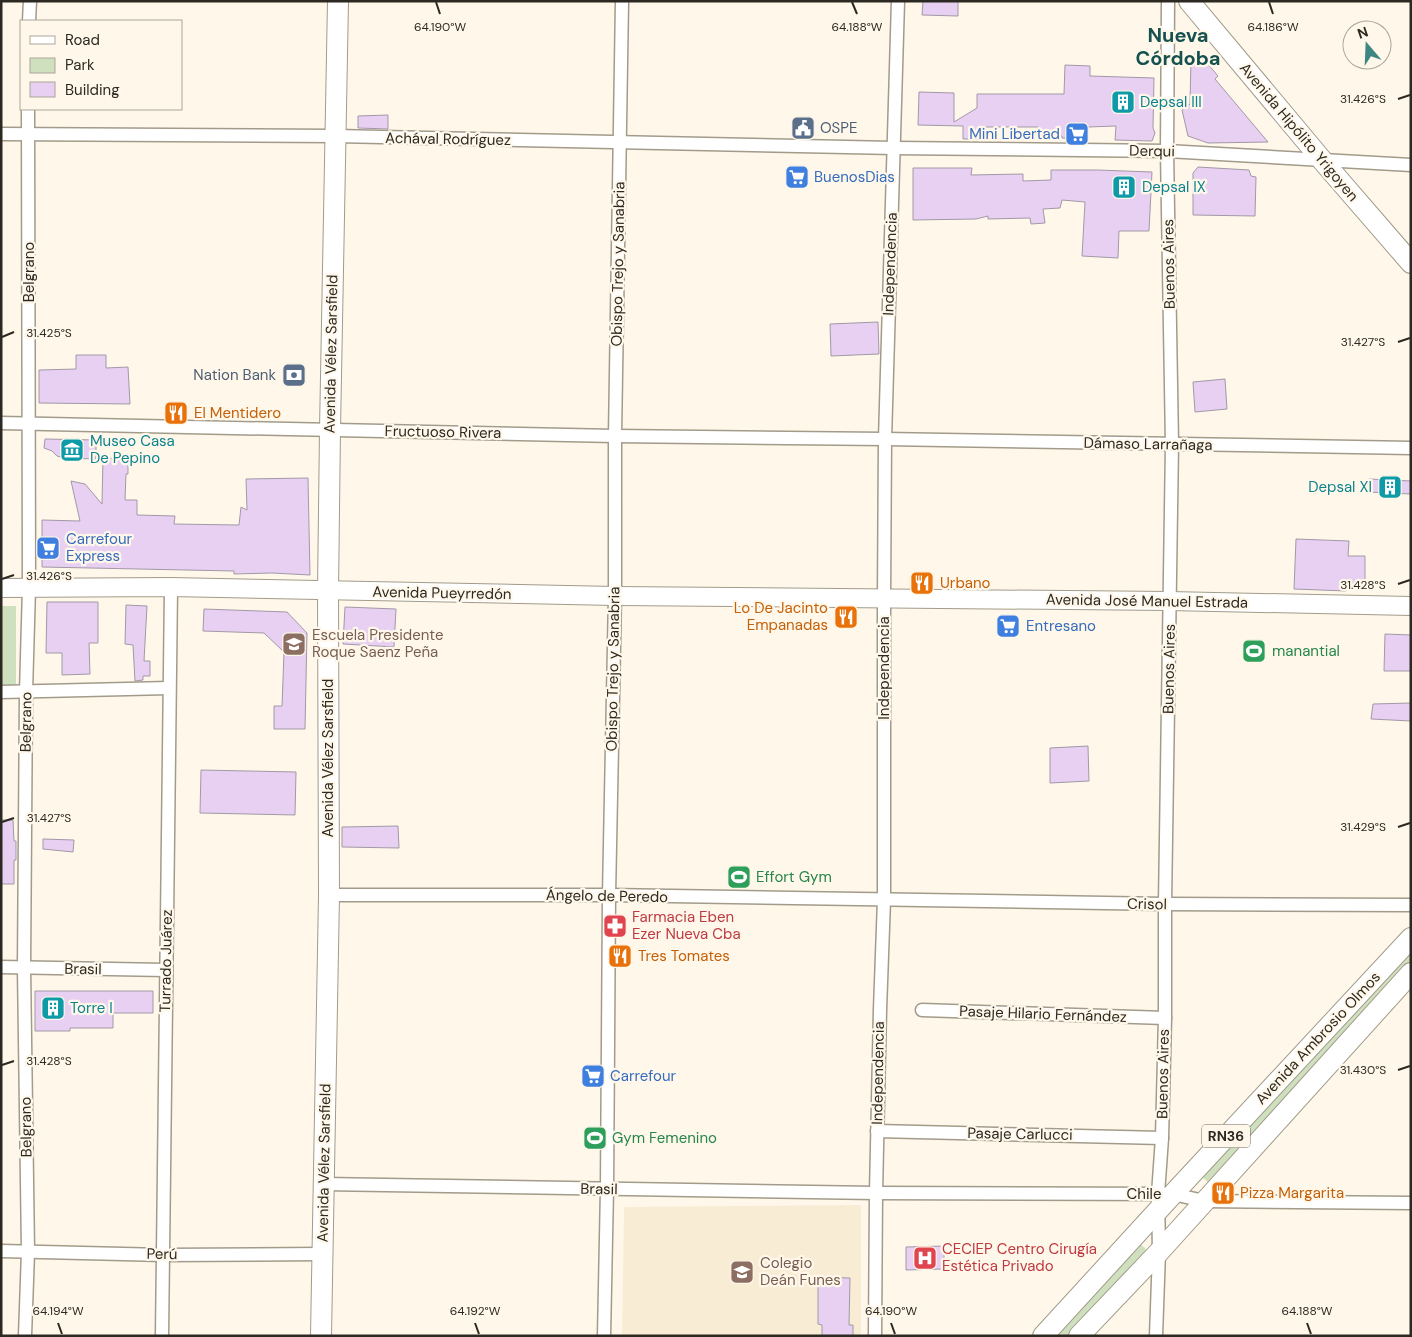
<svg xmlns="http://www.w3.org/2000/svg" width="1412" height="1337" font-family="'DM Sans',sans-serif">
<rect width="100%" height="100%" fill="#fff8ea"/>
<!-- built -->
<polygon fill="#f8edd4" points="861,1205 861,1336 622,1336 624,1207"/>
<!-- green -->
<g fill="#cfe0be">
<rect x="1" y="606" width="15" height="80"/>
<polygon points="1411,943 1411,967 1209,1183 1202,1177"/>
<polygon points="1140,1244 1145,1248 1146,1251 1070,1336 1048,1336"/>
</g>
<!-- building -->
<g fill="#e7d0f1" stroke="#a298a7">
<polygon points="923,1 958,1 958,16 922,15"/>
<polygon points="1197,51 1218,76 1215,79 1268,142 1208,143 1188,136 1182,110 1190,104 1191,58"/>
<polygon points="1065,65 1090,66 1090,76 1154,78 1153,128 1155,133 1152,141 1115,140 1116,126 1088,127 1088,139 1062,138 1062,136 1038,136 1038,127 986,127 982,139 963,139 963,126 918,125 919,92 954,93 954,122 977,108 977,94 1064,94"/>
<polygon points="388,115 388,129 358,128 358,116"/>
<polygon points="1198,167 1249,170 1251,176 1256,177 1255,216 1193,215 1193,173"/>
<polygon points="913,168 972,168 971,175 1023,174 1023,181 1051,180 1051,170 1098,170 1152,172 1149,231 1119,231 1118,258 1082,256 1085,202 1062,200 1060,208 1043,209 1045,223 1031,224 1030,218 988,219 988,216 976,219 913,220"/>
<polygon points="878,322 879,354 831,356 830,324"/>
<polygon points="76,355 106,355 106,368 128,367 130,404 39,403 39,370 76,369"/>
<polygon points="1225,379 1227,409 1195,412 1193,382"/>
<polygon points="45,439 96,440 96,459 64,458 57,456 52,451 44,448"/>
<polygon points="103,457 128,461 128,474 126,474 125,500 137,500 137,515 175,516 174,524 239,525 241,507 247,510 246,479 308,478 310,575 272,573 234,574 234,571 42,567 42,520 80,521 71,481 85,484 102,504"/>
<polygon points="1369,479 1411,481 1411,494 1368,492"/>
<polygon points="1296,539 1349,541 1348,556 1365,556 1365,585 1347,586 1346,591 1294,589"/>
<polygon points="47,602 98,602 98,643 89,643 90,674 62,675 62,653 46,653"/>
<polygon points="126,605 147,606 144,661 150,661 150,676 143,676 143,680 135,681 133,645 125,644"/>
<polygon points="345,607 396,609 394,647 343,644"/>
<polygon points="204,609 287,612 307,633 305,729 274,729 274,706 282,706 284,652 264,633 203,631"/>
<polygon points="1385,634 1411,635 1411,671 1384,671"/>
<polygon points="1411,703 1411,721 1371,719 1373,704"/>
<polygon points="1088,746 1089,781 1050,783 1050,748"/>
<polygon points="201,770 296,772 295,815 200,813"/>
<polygon points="1,820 13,820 14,841 16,841 16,860 14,860 14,884 1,884"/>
<polygon points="398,826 399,848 342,847 342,827"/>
<polygon points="43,839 74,840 73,852 43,849"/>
<polygon points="35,991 153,991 153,1013 113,1013 113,1028 70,1028 70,1031 35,1031"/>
<polygon points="944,1246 944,1269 906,1270 906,1247"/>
<polygon points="818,1277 850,1278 849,1325 853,1325 853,1336 822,1336 822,1325 818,1324"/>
</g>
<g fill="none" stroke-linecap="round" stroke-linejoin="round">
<!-- street casing -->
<g stroke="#a29b8a" stroke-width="15">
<g id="street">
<polyline points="29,21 30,1"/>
<polyline points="1,134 335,136 894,148 1167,151 1411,165"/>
<polyline points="1,423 615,436 885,439 1411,448"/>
<polyline points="1,692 169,688"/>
<polyline points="329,895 609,895 1165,904 1411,905"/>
<polyline points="1,967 166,970"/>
<polyline points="922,1010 1165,1018"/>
<polyline points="877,1131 1162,1138"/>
<polyline points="323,1184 876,1193 1173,1194 1204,1201 1411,1203"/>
<polyline points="1,1251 164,1255 322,1254"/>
<polyline points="25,1336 28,1252 24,968 26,692 29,588 28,109"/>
<polyline points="162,1336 171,587"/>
<polyline points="604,1336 607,1189 609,895 615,596 615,436 622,1"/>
<polyline points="875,1336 876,1193 880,1010 884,900 884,598 885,439 898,1"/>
<polyline points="1156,1336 1159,1252 1158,1194 1162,1138 1165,1018 1165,904 1172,444 1167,151 1168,1"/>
</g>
</g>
<!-- secondary casing -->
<g stroke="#a29b8a" stroke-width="20">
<polyline id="secondary" points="1,588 171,587 615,596 1169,601 1411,606"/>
</g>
<!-- primary casing -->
<g stroke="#a29b8a" stroke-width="22">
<g id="primary">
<polyline points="1189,1 1327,166 1411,263"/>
<polyline points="321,1336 329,895 328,591 330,430 338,1"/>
<polyline points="1043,1336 1173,1194 1411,938"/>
<polyline points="1079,1336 1159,1252 1411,973"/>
</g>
</g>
<!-- street -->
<use href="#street" stroke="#fff" stroke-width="12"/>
<!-- secondary -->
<use href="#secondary" stroke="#fff" stroke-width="18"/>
<!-- primary -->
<use href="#primary" stroke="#fff" stroke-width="20"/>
</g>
<!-- ticks -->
<path fill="none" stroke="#2c2922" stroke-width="2" d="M 436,2 L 440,14M 852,2 L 857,14M 1269,2 L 1273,14M 1398,99 L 1410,95M 2,337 L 14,332M 1398,342 L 1410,338M 2,579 L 14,575M 1398,584 L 1410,580M 2,822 L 14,818M 1398,827 L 1410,823M 2,1065 L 14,1061M 1398,1070 L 1410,1066M 58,1323 L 62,1334M 475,1323 L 479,1334M 891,1323 L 895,1334M 1307,1323 L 1311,1334"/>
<!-- icons -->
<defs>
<g id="building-square" transform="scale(1.25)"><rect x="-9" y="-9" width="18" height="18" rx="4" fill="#0f9aa8" stroke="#fff8ea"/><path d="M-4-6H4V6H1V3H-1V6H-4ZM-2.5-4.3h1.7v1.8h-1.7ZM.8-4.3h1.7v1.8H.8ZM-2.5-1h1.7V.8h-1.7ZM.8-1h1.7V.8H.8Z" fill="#fff"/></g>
<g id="civic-square" transform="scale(1.25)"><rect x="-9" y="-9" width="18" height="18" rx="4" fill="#5c6f8a" stroke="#fff8ea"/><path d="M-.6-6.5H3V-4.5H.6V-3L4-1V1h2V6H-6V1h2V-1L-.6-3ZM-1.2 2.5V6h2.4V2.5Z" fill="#fff"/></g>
<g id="supermarket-square" transform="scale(1.25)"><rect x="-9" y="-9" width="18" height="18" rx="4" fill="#3f7fe0" stroke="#fff8ea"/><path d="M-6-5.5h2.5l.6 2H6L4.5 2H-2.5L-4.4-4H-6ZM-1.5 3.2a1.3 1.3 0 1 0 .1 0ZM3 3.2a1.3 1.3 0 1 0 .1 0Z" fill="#fff"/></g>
<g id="bank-square" transform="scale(1.25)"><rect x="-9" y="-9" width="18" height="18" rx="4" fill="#5c6f8a" stroke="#fff8ea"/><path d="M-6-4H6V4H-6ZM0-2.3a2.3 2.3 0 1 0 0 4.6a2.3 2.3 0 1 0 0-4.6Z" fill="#fff"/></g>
<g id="restaurant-square" transform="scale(1.25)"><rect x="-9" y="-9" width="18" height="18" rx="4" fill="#e8710a" stroke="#fff8ea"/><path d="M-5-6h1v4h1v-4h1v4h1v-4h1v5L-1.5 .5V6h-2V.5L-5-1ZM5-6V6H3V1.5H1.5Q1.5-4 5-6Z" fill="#fff"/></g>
<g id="museum-square" transform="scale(1.25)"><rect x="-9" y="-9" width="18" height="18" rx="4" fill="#0f9aa8" stroke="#fff8ea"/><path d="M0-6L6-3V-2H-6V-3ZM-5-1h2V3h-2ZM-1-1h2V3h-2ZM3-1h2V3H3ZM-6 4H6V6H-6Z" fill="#fff"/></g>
<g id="school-square" transform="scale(1.25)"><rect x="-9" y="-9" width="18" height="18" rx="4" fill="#8d6e63" stroke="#fff8ea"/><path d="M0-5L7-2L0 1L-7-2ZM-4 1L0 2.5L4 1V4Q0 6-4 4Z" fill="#fff"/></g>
<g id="stadium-square" transform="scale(1.25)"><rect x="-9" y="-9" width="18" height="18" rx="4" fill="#2e9e5b" stroke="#fff8ea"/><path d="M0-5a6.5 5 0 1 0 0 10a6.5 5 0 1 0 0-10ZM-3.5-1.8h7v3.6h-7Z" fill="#fff"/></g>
<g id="pharmacy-square" transform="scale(1.25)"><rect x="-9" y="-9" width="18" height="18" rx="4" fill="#e0444e" stroke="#fff8ea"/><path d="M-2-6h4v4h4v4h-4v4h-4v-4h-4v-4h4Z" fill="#fff"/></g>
<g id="hospital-square" transform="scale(1.25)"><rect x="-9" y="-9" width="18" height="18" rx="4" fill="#e0444e" stroke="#fff8ea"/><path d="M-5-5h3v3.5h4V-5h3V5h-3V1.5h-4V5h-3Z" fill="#fff"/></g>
</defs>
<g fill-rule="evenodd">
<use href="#building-square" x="1123" y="102"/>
<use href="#civic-square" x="803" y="128"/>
<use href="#supermarket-square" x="1077" y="134"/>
<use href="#supermarket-square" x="797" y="177"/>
<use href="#building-square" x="1124" y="187"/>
<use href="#bank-square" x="294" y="375"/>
<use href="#restaurant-square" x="176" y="413"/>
<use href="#museum-square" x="72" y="450"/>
<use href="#building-square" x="1390" y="487"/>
<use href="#supermarket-square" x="48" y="548"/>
<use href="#restaurant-square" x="922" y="583"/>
<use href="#restaurant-square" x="846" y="617"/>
<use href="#supermarket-square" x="1008" y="626"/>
<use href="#school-square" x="294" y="644"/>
<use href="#stadium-square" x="1254" y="651"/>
<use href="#stadium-square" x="739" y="877"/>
<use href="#pharmacy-square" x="615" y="926"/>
<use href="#restaurant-square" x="620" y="956"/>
<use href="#building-square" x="53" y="1008"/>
<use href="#supermarket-square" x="593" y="1076"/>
<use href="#stadium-square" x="595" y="1138"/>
<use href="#restaurant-square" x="1223" y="1193"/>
<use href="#hospital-square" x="925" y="1258"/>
<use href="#school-square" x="742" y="1272"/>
</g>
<g text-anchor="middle" stroke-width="4.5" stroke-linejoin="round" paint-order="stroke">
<!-- shield labels -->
<rect fill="#fff8ea" stroke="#6b675e" stroke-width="1" x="1202" y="1124.5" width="48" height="23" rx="4"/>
<g font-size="14" font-weight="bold" fill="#2c2922">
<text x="1226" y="1141">RN36</text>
</g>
<!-- culture labels -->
<g font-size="15" fill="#0d838f" stroke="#fff8ea" text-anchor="start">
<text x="1140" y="107">Depsal III</text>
<text x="1142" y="192">Depsal IX</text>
<text x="90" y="446">Museo Casa<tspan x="90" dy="17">De Pepino</tspan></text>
<text x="1372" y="492" text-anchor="end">Depsal XI</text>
<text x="70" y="1013">Torre I</text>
</g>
<!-- service labels -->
<g font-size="15" fill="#4e5e75" stroke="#fff8ea" text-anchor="start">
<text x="820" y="133">OSPE</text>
<text x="276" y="380" text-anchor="end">Nation Bank</text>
</g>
<!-- street labels -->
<g font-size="15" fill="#2c2922" stroke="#fff8ea">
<text transform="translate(1299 132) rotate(50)" y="5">Avenida Hipólito Yrigoyen</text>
<text transform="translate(448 139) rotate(1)" y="5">Achával Rodríguez</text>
<text transform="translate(1152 151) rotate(1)" y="5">Derqui</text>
<text transform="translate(618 264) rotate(-89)" y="5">Obispo Trejo y Sanabria</text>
<text transform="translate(890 264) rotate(-88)" y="5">Independencia</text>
<text transform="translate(1169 264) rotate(-91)" y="5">Buenos Aires</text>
<text transform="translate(29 272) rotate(-90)" y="5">Belgrano</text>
<text transform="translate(331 354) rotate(-89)" y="5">Avenida Vélez Sarsfield</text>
<text transform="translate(443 432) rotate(1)" y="5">Fructuoso Rivera</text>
<text transform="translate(1148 444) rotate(1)" y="5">Dámaso Larrañaga</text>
<text transform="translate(442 593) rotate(1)" y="5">Avenida Pueyrredón</text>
<text transform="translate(1147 601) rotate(1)" y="5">Avenida José Manuel Estrada</text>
<text transform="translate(884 668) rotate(-90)" y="5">Independencia</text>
<text transform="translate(613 669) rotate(-89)" y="5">Obispo Trejo y Sanabria</text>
<text transform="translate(1169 669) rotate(-89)" y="5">Buenos Aires</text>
<text transform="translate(26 722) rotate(-89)" y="5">Belgrano</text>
<text transform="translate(328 758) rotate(-90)" y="5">Avenida Vélez Sarsfield</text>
<text transform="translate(607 896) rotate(1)" y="5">Ángelo de Peredo</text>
<text transform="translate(1147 904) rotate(1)" y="5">Crisol</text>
<text transform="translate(166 961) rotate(-89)" y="5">Turrado Juárez</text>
<text transform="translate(83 969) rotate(1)" y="5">Brasil</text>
<text transform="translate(1043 1014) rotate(2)" y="5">Pasaje Hilario Fernández</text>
<text transform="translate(1318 1038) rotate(-47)" y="5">Avenida Ambrosio Olmos</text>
<text transform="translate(878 1073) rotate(-89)" y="5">Independencia</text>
<text transform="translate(1163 1074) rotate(-89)" y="5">Buenos Aires</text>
<text transform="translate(26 1127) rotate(-91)" y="5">Belgrano</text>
<text transform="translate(1020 1134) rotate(1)" y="5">Pasaje Carlucci</text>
<text transform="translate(324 1163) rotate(-89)" y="5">Avenida Vélez Sarsfield</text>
<text transform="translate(599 1189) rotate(1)" y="5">Brasil</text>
<text x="1144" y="1199">Chile</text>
<text transform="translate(162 1254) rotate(1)" y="5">Perú</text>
</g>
<!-- shop labels -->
<g font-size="15" fill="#366cbe" stroke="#fff8ea" text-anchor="start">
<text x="1060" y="139" text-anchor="end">Mini Libertad</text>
<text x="814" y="182">BuenosDias</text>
<text x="66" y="544">Carrefour<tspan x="66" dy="17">Express</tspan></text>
<text x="1026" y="631">Entresano</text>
<text x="610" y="1081">Carrefour</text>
</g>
<!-- food labels -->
<g font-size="15" fill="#c56008" stroke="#fff8ea" text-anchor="start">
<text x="194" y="418">El Mentidero</text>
<text x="940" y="588">Urbano</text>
<text x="828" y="613" text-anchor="end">Lo De Jacinto<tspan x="828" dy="17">Empanadas</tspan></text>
<text x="638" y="961">Tres Tomates</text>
<text x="1240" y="1198">Pizza Margarita</text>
</g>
<!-- education labels -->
<g font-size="15" fill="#785e54" stroke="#fff8ea" text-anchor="start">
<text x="312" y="640">Escuela Presidente<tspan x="312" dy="17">Roque Saenz Peña</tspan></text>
<text x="760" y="1268">Colegio<tspan x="760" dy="17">Deán Funes</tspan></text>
</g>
<!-- leisure labels -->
<g font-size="15" fill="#27864d" stroke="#fff8ea" text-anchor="start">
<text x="1272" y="656">manantial</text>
<text x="756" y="882">Effort Gym</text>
<text x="612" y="1143">Gym Femenino</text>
</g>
<!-- health labels -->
<g font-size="15" fill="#be3a42" stroke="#fff8ea" text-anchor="start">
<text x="632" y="922">Farmacia Eben<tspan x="632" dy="17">Ezer Nueva Cba</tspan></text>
<text x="942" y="1254">CECIEP Centro Cirugía<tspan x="942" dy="17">Estética Privado</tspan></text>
</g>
<!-- district labels -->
<g font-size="20" font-weight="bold" fill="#15524f" stroke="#fff8ea">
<text x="1178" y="42">Nueva<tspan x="1178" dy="23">Córdoba</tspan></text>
</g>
</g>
<g font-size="12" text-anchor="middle" fill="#2c2922" stroke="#fff8ea" stroke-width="4.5" stroke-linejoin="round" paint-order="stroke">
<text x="440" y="31">64.190°W</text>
<text x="857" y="31">64.188°W</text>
<text x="1273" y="31">64.186°W</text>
<text x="1363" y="103">31.426°S</text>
<text x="49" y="337">31.425°S</text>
<text x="1363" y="346">31.427°S</text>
<text x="49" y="580">31.426°S</text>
<text x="1363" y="589">31.428°S</text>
<text x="49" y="822">31.427°S</text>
<text x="1363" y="831">31.429°S</text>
<text x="49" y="1065">31.428°S</text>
<text x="1363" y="1074">31.430°S</text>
<text x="58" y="1315">64.194°W</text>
<text x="475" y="1315">64.192°W</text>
<text x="891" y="1315">64.190°W</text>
<text x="1307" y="1315">64.188°W</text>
</g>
<!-- border -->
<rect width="1412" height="1337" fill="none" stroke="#2c2922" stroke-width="5"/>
<!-- legend -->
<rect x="20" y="20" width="162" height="90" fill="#fff8ea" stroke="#aba59a"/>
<rect x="30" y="36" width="25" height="8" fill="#ffffff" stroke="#aba59a"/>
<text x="65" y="45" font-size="15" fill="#2c2922">Road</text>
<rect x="30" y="58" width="25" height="15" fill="#cfe0be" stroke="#aba59a"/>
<text x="65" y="70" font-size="15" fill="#2c2922">Park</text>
<rect x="30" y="82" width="25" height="15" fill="#e7d0f1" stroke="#aba59a"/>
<text x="65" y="95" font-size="15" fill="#2c2922">Building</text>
<!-- north arrow -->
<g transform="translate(1367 45) rotate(341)"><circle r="24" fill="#fff8ea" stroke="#aba59a"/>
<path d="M0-4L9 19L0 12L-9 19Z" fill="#3e8681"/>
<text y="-8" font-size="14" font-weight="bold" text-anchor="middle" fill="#2c2922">N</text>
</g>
</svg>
